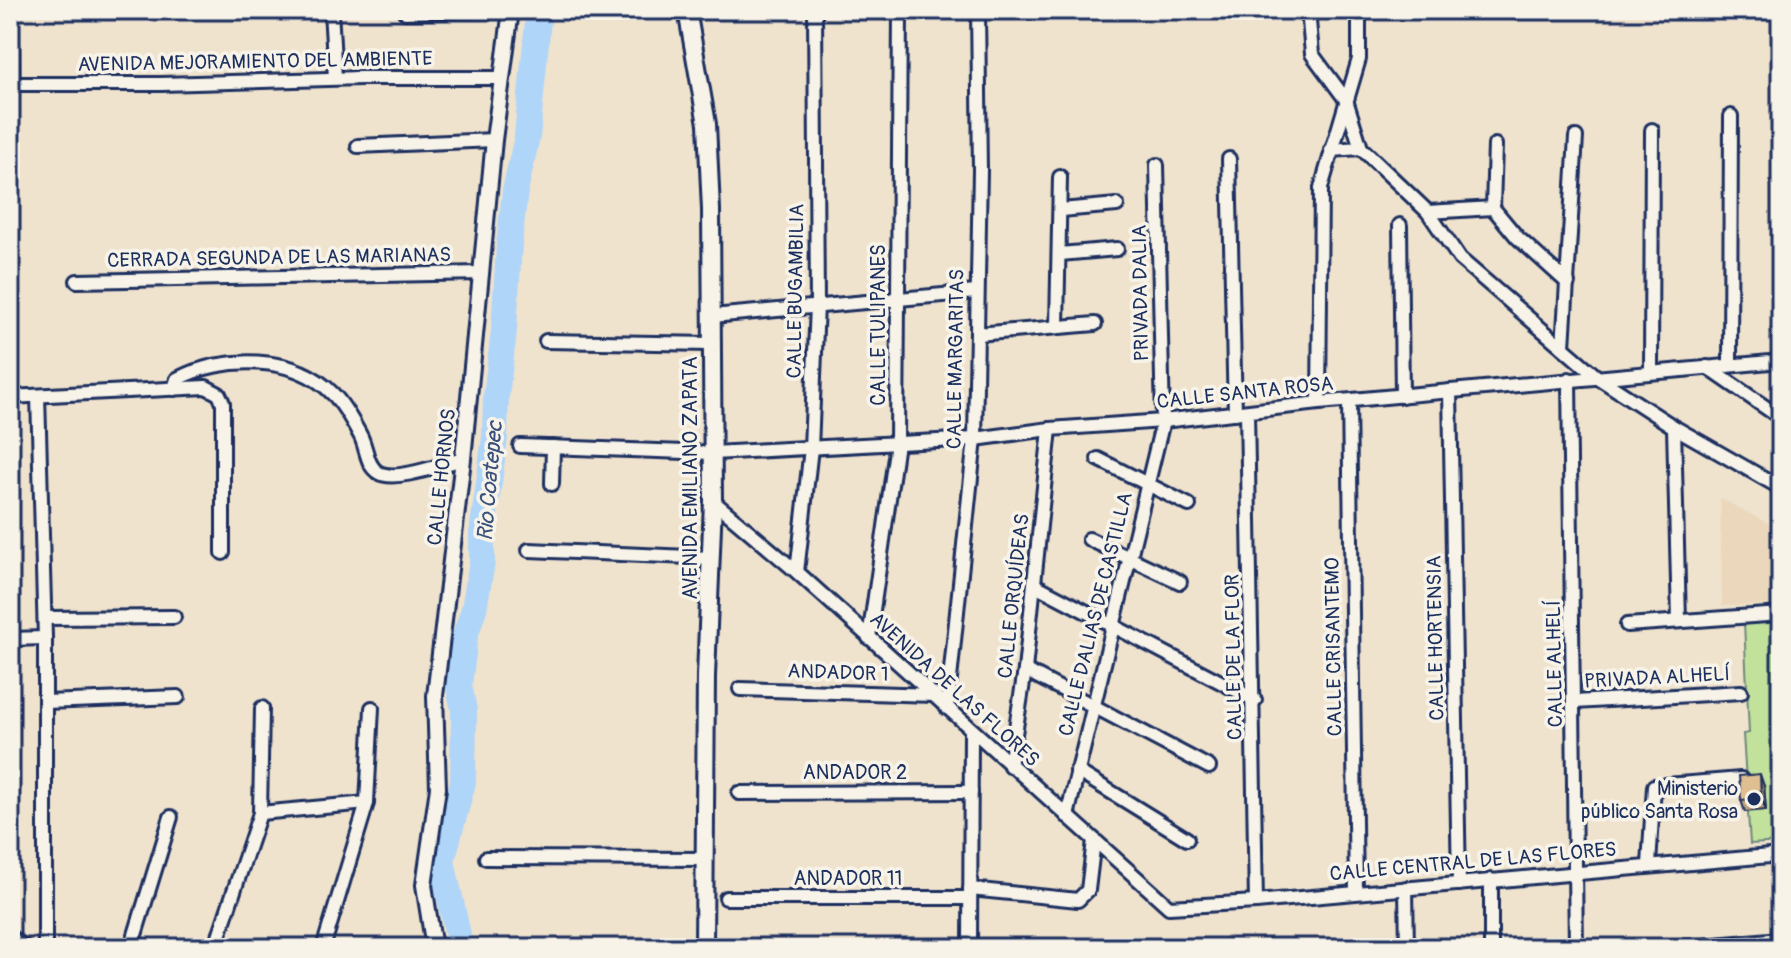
<svg xmlns="http://www.w3.org/2000/svg" width="1791" height="958" font-family="Pangolin,sans-serif">
<rect width="100%" height="100%" fill="#f0e3ce"/>
<filter id="ink" filterUnits="userSpaceOnUse"><feTurbulence type="fractalNoise" baseFrequency=".0125" numOctaves="2"/><feDisplacementMap in="SourceGraphic" scale="16" xChannelSelector="R" yChannelSelector="G"/><feConvolveMatrix kernelMatrix="1 2 1 2 8 2 1 2 1" color-interpolation-filters="sRGB"/></filter>
<g filter="url(#ink)">
<!-- built -->
<polygon fill="#ebd8bc" points="1720,498 1781,530 1781,605 1722,606"/>
<!-- green -->
<polygon fill="#c2e29b" stroke="#6e887c" stroke-width="2" points="1781,620 1781,842 1750,844 1743,734 1749,733 1744,622"/>
<g fill="none" stroke-linecap="round" stroke-linejoin="round">
<!-- river -->
<polyline stroke="#afd5f9" stroke-width="26" points="458,948 458,935 442,861 463,782 464,710 459,686 465,636 474,609 482,562 482,534 495,437 496,396 504,331 509,245 515,191 527,137 539,10"/>
<!-- minor casing -->
<g stroke="#1b2f5e" stroke-width="18">
<g id="minor">
<polyline points="11,10 12,84"/>
<polyline points="331,10 335,78"/>
<polyline points="1308,10 1312,54 1346,100 1361,148 1428,212 1460,259 1597,377 1674,427 1781,488"/>
<polyline points="405,12 486,10"/>
<polyline points="10,84 161,84 361,78 501,78"/>
<polyline points="1495,145 1493,208 1517,237 1568,283"/>
<polyline points="358,146 494,140"/>
<polyline points="1331,150 1361,148"/>
<polyline points="1229,159 1235,413"/>
<polyline points="1061,210 1117,205"/>
<polyline points="1428,212 1493,208"/>
<polyline points="1400,225 1402,396"/>
<polyline points="1060,254 1117,249"/>
<polyline points="77,281 482,273"/>
<polyline points="712,316 976,292"/>
<polyline points="1057,326 1060,177"/>
<polyline points="977,334 1095,324"/>
<polyline points="546,341 711,344"/>
<polyline points="1563,347 1576,137"/>
<polyline points="1730,365 1731,116"/>
<polyline points="1707,367 1781,418"/>
<polyline points="1651,372 1652,130"/>
<polyline points="1569,379 1576,948"/>
<path d="M 174,389 L 177,379 C 223,355 295,354 333,394 C 344,405 353,422 360,435 C 367,447 366,466 379,473 C 396,482 443,464 463,459"/>
<polyline points="1450,391 1459,884"/>
<polyline points="38,396 45,638 45,948"/>
<polyline points="10,397 206,387 219,394 223,403 223,553"/>
<polyline points="1349,401 1356,892"/>
<polyline points="1319,403 1321,188 1359,59 1359,10"/>
<polyline points="1247,412 1256,902"/>
<polyline points="1674,427 1679,621"/>
<polyline points="520,446 713,453 975,439 1050,429 1163,421 1319,403 1781,361"/>
<polyline points="1098,459 1189,505"/>
<polyline points="552,484 553,447"/>
<polyline points="713,501 797,572 1169,907 1256,902 1781,855"/>
<polyline points="1089,539 1180,582"/>
<polyline points="529,550 712,558"/>
<polyline points="797,572 811,448 817,305 815,10"/>
<polyline points="1035,585 1255,700"/>
<polyline points="45,618 174,617"/>
<polyline points="1627,625 1781,614"/>
<polyline points="869,638 897,443 900,10"/>
<polyline points="10,639 45,638"/>
<polyline points="1025,670 1209,767"/>
<polyline points="740,689 934,695"/>
<polyline points="45,702 178,697"/>
<polyline points="1575,702 1741,692"/>
<polyline points="947,708 975,439 980,170 978,10"/>
<polyline points="1010,766 1025,670 1050,429"/>
<polyline points="1077,771 1187,839"/>
<polyline points="739,793 971,792"/>
<polyline points="260,813 367,803"/>
<polyline points="1067,816 1163,421 1157,165"/>
<polyline points="486,858 704,859"/>
<polyline points="1649,865 1654,786 1741,779"/>
<polyline points="1491,880 1491,948"/>
<polyline points="1406,888 1407,948"/>
<polyline points="970,889 1078,900 1088,890 1094,840"/>
<polyline points="726,898 970,898"/>
<polyline points="131,948 171,817"/>
<polyline points="215,948 260,813 262,708"/>
<polyline points="323,948 367,803 372,708"/>
<polyline points="970,948 971,731"/>
<polyline points="1681,948 1781,939"/>
</g>
</g>
<!-- tertiary casing -->
<g stroke="#1b2f5e" stroke-width="20">
<g id="tertiary">
<polyline points="10,938 24,948"/>
<polyline points="434,948 424,885 438,788 435,696 463,459 494,140 511,10"/>
</g>
</g>
<!-- secondary casing -->
<g stroke="#1b2f5e" stroke-width="22">
<polyline id="secondary" points="687,10 707,124 711,210 713,501 706,676 704,948"/>
</g>
<!-- minor -->
<use href="#minor" stroke="#f7f3e8" stroke-width="12"/>
<!-- tertiary -->
<use href="#tertiary" stroke="#f7f3e8" stroke-width="14"/>
<!-- secondary -->
<use href="#secondary" stroke="#f7f3e8" stroke-width="16"/>
</g>
<!-- wall -->
<polygon fill="#c0a47e" stroke="#1b2f5e" stroke-width="2" points="1764,786 1766,810 1745,812 1741,800"/>
<!-- shaded-wall -->
<polygon fill="#9c8666" stroke="#1b2f5e" stroke-width="2" points="1760,774 1764,786 1766,810 1761,798"/>
<!-- building -->
<polygon fill="#dfbf92" stroke="#1b2f5e" stroke-width="2" points="1760,774 1761,798 1741,800 1739,776"/>
</g>
<!-- markers -->
<circle fill="#1b2f5e" stroke="#f7f3e8" stroke-width="3" cx="1754" cy="799" r="8"/>
<g text-anchor="middle" stroke-width="7" stroke-linejoin="round" paint-order="stroke">
<!-- street labels -->
<g font-size="20" fill="#1b2f5e" stroke="#f7f3e8">
<text transform="translate(255 61) rotate(-1)" y="7">AVENIDA MEJORAMIENTO DEL AMBIENTE</text>
<text transform="translate(279 257) rotate(-1)" y="7">CERRADA SEGUNDA DE LAS MARIANAS</text>
<text transform="translate(795 291) rotate(-89)" y="7">CALLE BUGAMBILIA</text>
<text transform="translate(1140 293) rotate(-91)" y="7">PRIVADA DALIA</text>
<text transform="translate(878 325) rotate(-90)" y="7">CALLE TULIPANES</text>
<text transform="translate(955 359) rotate(-89)" y="7">CALLE MARGARITAS</text>
<text transform="translate(1245 392) rotate(-6)" y="7">CALLE SANTA ROSA</text>
<text transform="translate(441 477) rotate(-84)" y="7">CALLE HORNOS</text>
<text transform="translate(690 478) rotate(-90)" y="7">AVENIDA EMILIANO ZAPATA</text>
<text transform="translate(1013 596) rotate(-84)" y="7">CALLE ORQUÍDEAS</text>
<text transform="translate(1095 614) rotate(-76)" y="7">CALLE DALIAS DE CASTILLA</text>
<text transform="translate(1435 638) rotate(-91)" y="7">CALLE HORTENSIA</text>
<text transform="translate(1333 647) rotate(-91)" y="7">CALLE CRISANTEMO</text>
<text transform="translate(1233 657) rotate(-91)" y="7">CALLE DE LA FLOR</text>
<text transform="translate(1554 664) rotate(-91)" y="7">CALLE ALHELÍ</text>
<text transform="translate(838 672) rotate(2)" y="7">ANDADOR 1</text>
<text transform="translate(1657 677) rotate(-3)" y="7">PRIVADA ALHELÍ</text>
<text transform="translate(955 689) rotate(42)" y="7">AVENIDA DE LAS FLORES</text>
<text x="855" y="779">ANDADOR 2</text>
<text transform="translate(1473 861) rotate(-5)" y="7">CALLE CENTRAL DE LAS FLORES</text>
<text x="848" y="885">ANDADOR 11</text>
</g>
<!-- poi labels -->
<g font-size="20" fill="#1b2f5e" stroke="#f7f3e8" text-anchor="end">
<text x="1738" y="795">Ministerio<tspan x="1738" dy="23">público Santa Rosa</tspan></text>
</g>
<!-- water labels -->
<g font-size="22" font-style="italic" fill="#39507d" stroke="#f7f3e8">
<text transform="translate(489 481) rotate(-85)" y="8">Rio Coatepec</text>
</g>
</g>
<!-- margin -->
<rect width="1791" height="958" fill="none" stroke="#f7f3e8" stroke-width="40"/>
<rect x="20" y="20" width="1751" height="918" fill="none" stroke="#1b2f5e" stroke-width="3" filter="url(#ink)"/>
</svg>
